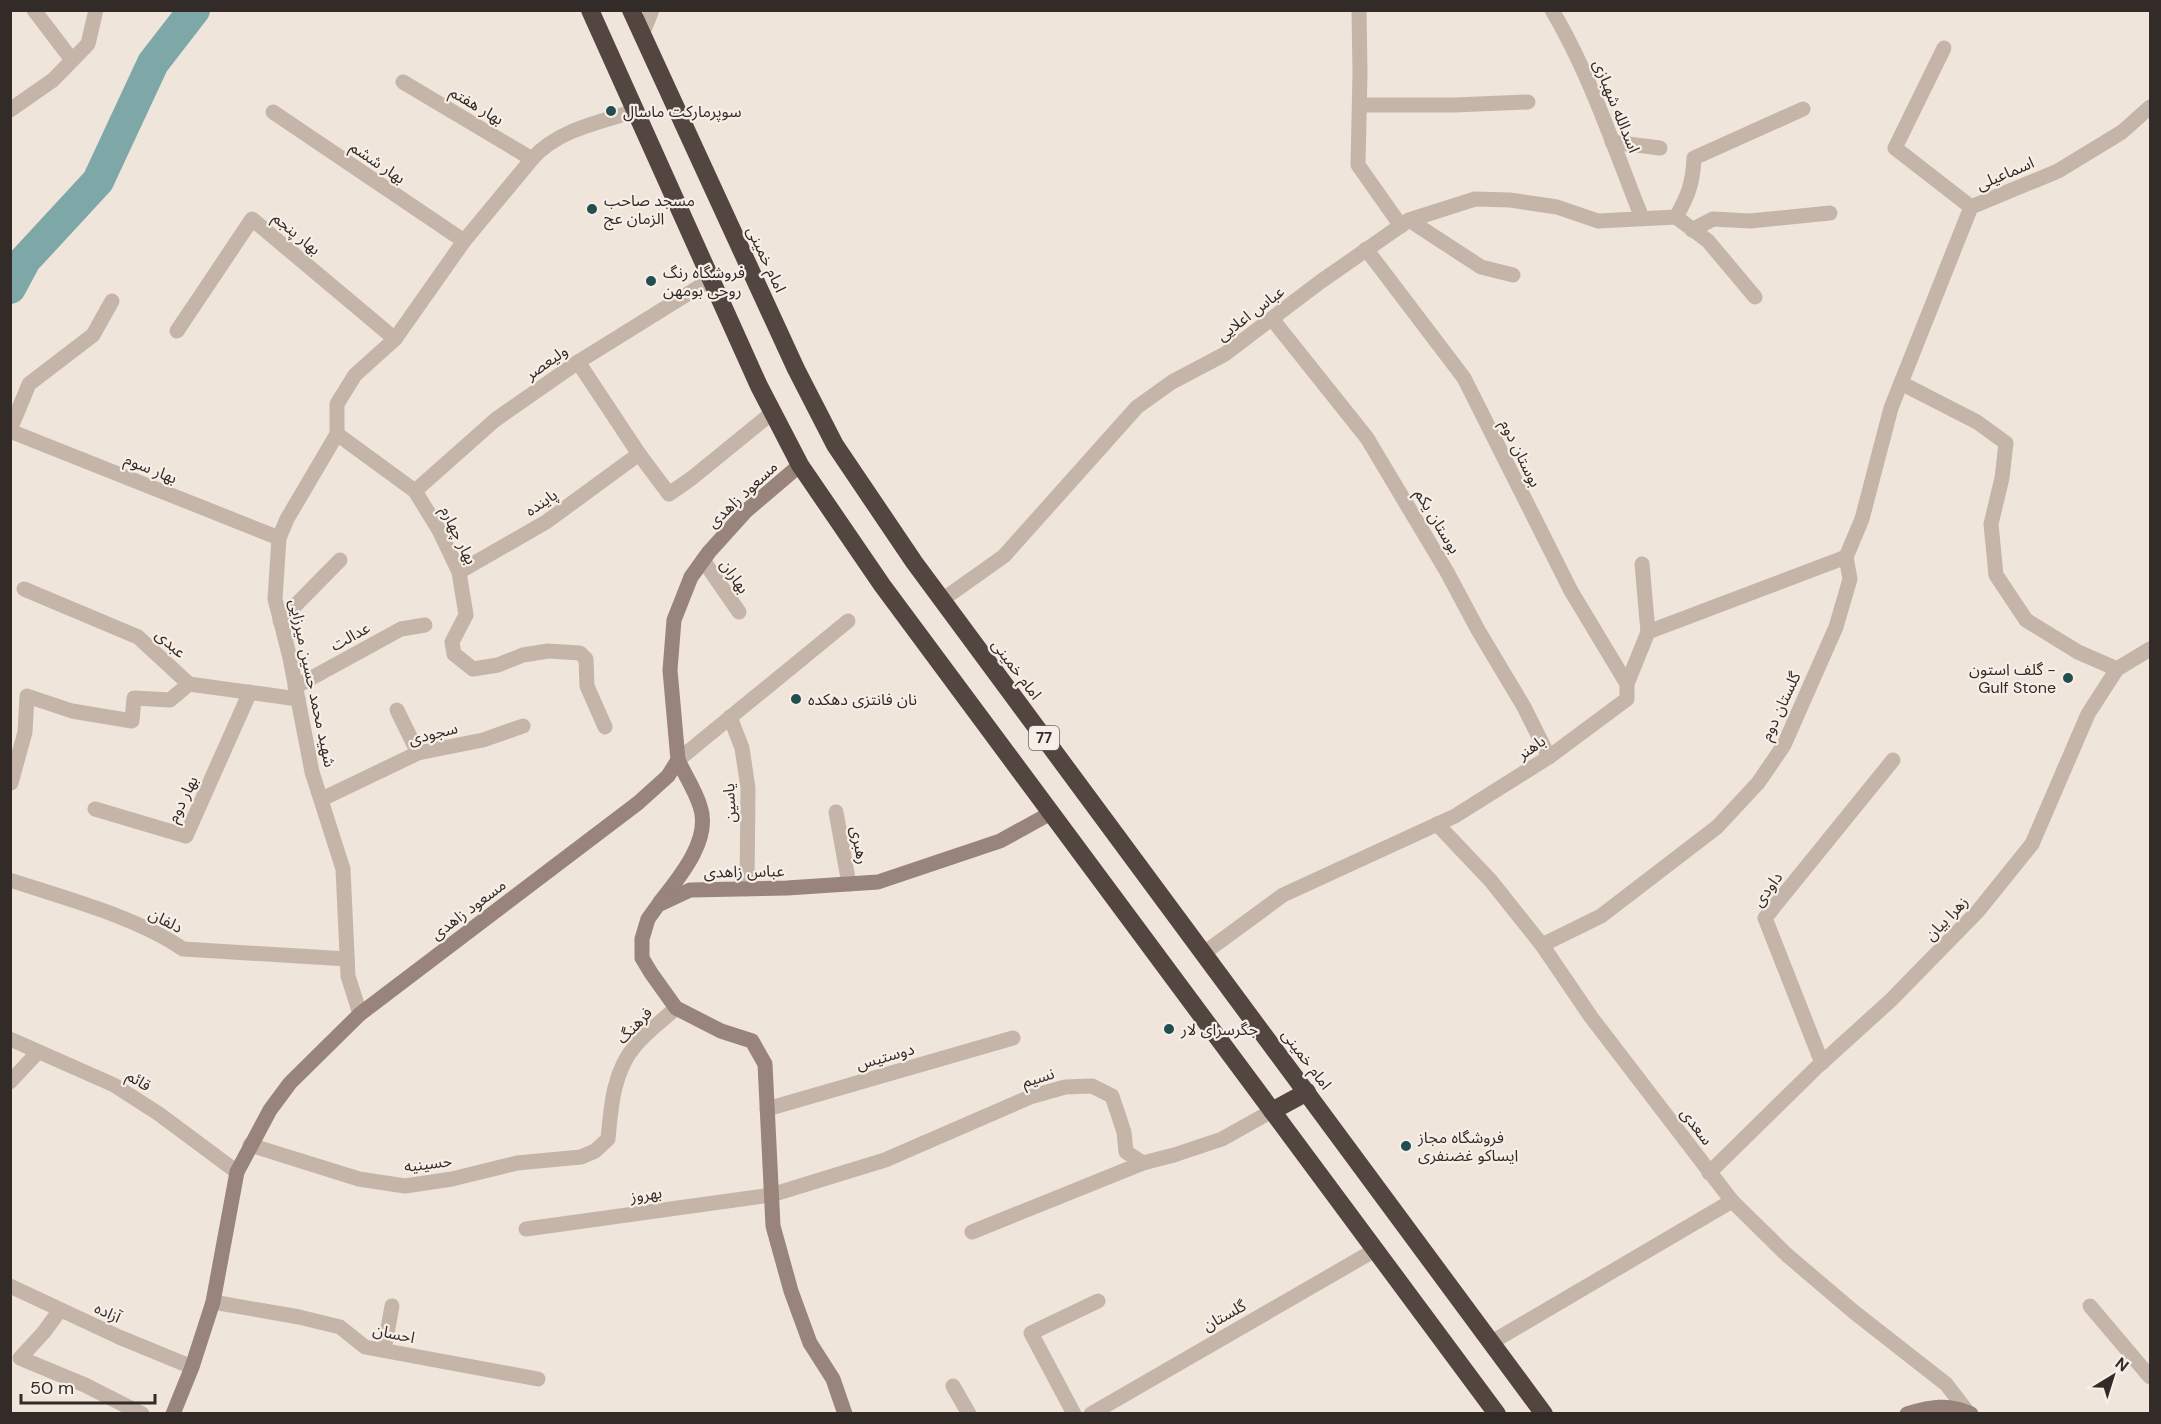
<svg xmlns="http://www.w3.org/2000/svg" width="2161" height="1424" font-family="'DM Sans','Noto Sans Arabic',sans-serif">
<rect width="100%" height="100%" fill="#efe5db"/>
<g fill="none" stroke-linecap="round" stroke-linejoin="round">
<!-- river -->
<polyline stroke="#7ea8a8" stroke-width="32" points="10,288 25,260 98,181 153,63 194,10"/>
<!-- street -->
<g stroke="#c5b5a9" stroke-width="15">
<polyline points="34,10 72,60"/>
<polyline points="1359,10 1360,73 1358,165 1401,226"/>
<path d="M 1552,10 C 1591,76 1614,148 1642,218"/>
<polyline points="642,35 652,10"/>
<polyline points="1944,48 1895,148 1971,207"/>
<polyline points="403,82 532,159"/>
<polyline points="1360,105 1454,105 1528,102"/>
<polyline points="10,110 53,80 88,44 96,10"/>
<polyline points="273,112 464,241"/>
<polyline points="1612,142 1660,148"/>
<path d="M 1676,217 C 1688,196 1693,183 1694,158 L 1803,109"/>
<polyline points="1409,220 1481,267 1513,275"/>
<polyline points="1692,230 1713,219 1750,221 1830,213"/>
<polyline points="1366,249 1464,378 1571,591 1627,684"/>
<polyline points="1272,319 1367,438 1447,572 1478,630 1524,707 1549,757"/>
<polyline points="177,331 252,219 395,339"/>
<polyline points="578,362 639,454 669,494 692,478 773,412"/>
<polyline points="1901,383 1977,422 2006,443 2002,478 1991,524 1996,575 2026,620 2078,652 2117,669"/>
<polyline points="10,430 29,384 93,335 112,301"/>
<polyline points="10,431 279,538"/>
<polyline points="337,434 415,491 439,530 459,572 466,615 452,642 454,654 473,669 498,665 523,655 548,651 580,653 586,659 587,686 605,727"/>
<polyline points="415,491 495,420 578,362 710,280"/>
<polyline points="703,560 739,612"/>
<polyline points="1642,564 1648,632"/>
<polyline points="459,572 546,522 639,454"/>
<polyline points="24,589 138,637 189,684 298,699"/>
<polyline points="942,600 1004,556 1137,407 1172,382 1225,354 1320,282 1409,220 1475,199 1510,200 1557,207 1598,221 1676,217 1708,241 1755,297"/>
<polyline points="280,621 340,560"/>
<polyline points="295,687 401,629 425,625"/>
<polyline points="397,710 418,753"/>
<polyline points="730,717 742,748 748,788 747,889"/>
<polyline points="678,760 848,621"/>
<polyline points="11,783 25,732 27,696 72,711 132,721 134,698 170,700 189,684"/>
<polyline points="322,799 418,753 483,740 523,726"/>
<polyline points="95,809 186,836 250,692"/>
<polyline points="836,812 849,884"/>
<polyline points="1437,824 1491,881 1542,945 1591,1017 1732,1201 1787,1255 1854,1312 1946,1384 1967,1411"/>
<path d="M 10,880 C 64,898 137,917 183,949 L 347,959"/>
<polyline points="1542,945 1601,916 1717,827 1758,783 1784,745 1836,627 1850,579 1846,557 1862,519 1891,408 1971,207 2058,171 2122,132 2150,107"/>
<polyline points="1204,953 1283,895 1455,816 1549,757 1627,699 1627,684 1648,632 1846,557"/>
<path d="M 360,1014 L 348,976 L 343,869 L 312,772 L 290,658 L 275,599 L 279,538 L 287,519 L 337,434 L 337,404 L 355,375 L 395,339 L 464,241 L 532,159 C 557,130 600,122 635,111"/>
<polyline points="10,1039 114,1085 159,1114 237,1172"/>
<polyline points="1822,1063 1765,918 1893,760"/>
<polyline points="10,1082 38,1052"/>
<polyline points="767,1109 1013,1038"/>
<path d="M 250,1145 L 359,1179 L 405,1186 L 452,1179 L 517,1163 L 581,1157 L 595,1151 L 608,1139 C 611,1107 613,1072 635,1046 C 646,1032 662,1021 676,1008"/>
<polyline points="1709,1173 1816,1068 1891,1000 1978,911 2032,844 2088,714 2117,669 2150,649"/>
<polyline points="526,1229 771,1195 885,1160 1030,1097 1065,1087 1092,1086 1112,1096 1124,1132 1126,1152 1143,1163 1174,1155 1222,1139 1272,1111"/>
<polyline points="972,1232 1143,1163"/>
<polyline points="10,1286 119,1337 192,1367"/>
<polyline points="213,1302 299,1317 340,1327 365,1347 538,1379"/>
<polyline points="2090,1306 2150,1377"/>
<polyline points="60,1310 44,1332 20,1358 85,1385 142,1414"/>
<polyline points="1492,1342 1732,1201"/>
<polyline points="384,1350 392,1306"/>
<polyline points="953,1386 969,1414"/>
<polyline points="1074,1414 1031,1333 1098,1301"/>
<polyline points="1091,1414 1375,1250"/>
</g>
<!-- secondary -->
<g stroke="#98847a" stroke-width="15">
<path d="M 660,902 C 679,878 712,839 700,806 C 695,790 685,775 678,760"/>
<polyline points="173,1414 192,1367 213,1302 237,1172 270,1110 290,1083 360,1014 638,803 668,776 678,760 670,670 674,620 691,577 709,552 746,511 800,465"/>
<polyline points="845,1414 833,1379 810,1343 791,1291 773,1226 765,1064 752,1041 721,1031 676,1008 651,973 642,958 642,939 648,919 658,905 690,890 787,888 878,882 1000,841 1051,813"/>
<path d="M 1907,1414 C 1929,1407 1949,1403 1971,1414"/>
</g>
<!-- highway -->
<g stroke="#534540" stroke-width="18">
<polyline points="590,10 759,386 800,465 882,585 1497,1414"/>
<polyline points="631,10 796,369 835,445 914,562 1544,1414"/>
<polyline points="1272,1111 1307,1092"/>
</g>
</g>
<!-- markers -->
<g fill="#224e50" stroke="#f7efe7" stroke-width="2">
<circle cx="611" cy="111" r="6"/>
<circle cx="592" cy="209" r="6"/>
<circle cx="651" cy="281" r="6"/>
<circle cx="2068" cy="678" r="6"/>
<circle cx="796" cy="699" r="6"/>
<circle cx="1169" cy="1029" r="6"/>
<circle cx="1406" cy="1146" r="6"/>
</g>
<g text-anchor="middle" stroke-width="4.5" stroke-linejoin="round" paint-order="stroke">
<!-- shield labels -->
<rect fill="#f7efe7" stroke="#6e6661" stroke-width="1.5" x="1029" y="726" width="30" height="24" rx="4.5"/>
<g font-size="15" font-weight="bold" fill="#332b28">
<text x="1044" y="743">77</text>
</g>
<!-- street labels -->
<g font-size="16" fill="#332b28" stroke="#f7efe7">
<text transform="translate(477 105) rotate(31)" y="6">بهار هفتم</text>
<text transform="translate(1617 106) rotate(68)" y="6">اسدالله شهبازی</text>
<text transform="translate(378 162) rotate(34)" y="6">بهار ششم</text>
<text transform="translate(2005 173) rotate(-23)" y="6">اسماعیلی</text>
<text transform="translate(297 233) rotate(40)" y="6">بهار پنجم</text>
<text transform="translate(767 259) rotate(65)" y="6">امام خمینی</text>
<text transform="translate(1250 313) rotate(-37)" y="6">عباس اعلایی</text>
<text transform="translate(546 362) rotate(-35)" y="6">ولیعصر</text>
<text transform="translate(1521 453) rotate(64)" y="6">بوستان دوم</text>
<text transform="translate(151 468) rotate(22)" y="6">بهار سوم</text>
<text transform="translate(742 494) rotate(-43)" y="6">مسعود زاهدی</text>
<text transform="translate(541 502) rotate(-34)" y="6">پاینده</text>
<text transform="translate(1438 521) rotate(59)" y="6">بوستان یکم</text>
<text transform="translate(459 535) rotate(64)" y="6">بهار چهارم</text>
<text transform="translate(735 576) rotate(55)" y="6">بهاران</text>
<text transform="translate(350 636) rotate(-29)" y="6">عدالت</text>
<text transform="translate(171 643) rotate(42)" y="6">عبدی</text>
<text transform="translate(1017 669) rotate(53)" y="6">امام خمینی</text>
<text transform="translate(313 683) rotate(78)" y="6">شهید محمد حسین میرزایی</text>
<text transform="translate(1780 706) rotate(-65)" y="6">گلستان دوم</text>
<text transform="translate(433 733) rotate(-14)" y="6">سجودی</text>
<text transform="translate(1531 747) rotate(-34)" y="6">باهنر</text>
<text transform="translate(182 799) rotate(-64)" y="6">بهار دوم</text>
<text transform="translate(729 803) rotate(-93)" y="6">یاسین</text>
<text transform="translate(860 845) rotate(80)" y="6">رهبری</text>
<text transform="translate(744 871) rotate(-1)" y="6">عباس زاهدی</text>
<text transform="translate(1767 889) rotate(-54)" y="6">داودی</text>
<text transform="translate(468 909) rotate(-37)" y="6">مسعود زاهدی</text>
<text transform="translate(1946 918) rotate(-46)" y="6">زهرا بیان</text>
<text transform="translate(166 920) rotate(27)" y="6">دلفان</text>
<text transform="translate(634 1025) rotate(-46)" y="6">فرهنگ</text>
<text transform="translate(885 1056) rotate(-16)" y="6">دوستیس</text>
<text transform="translate(1307 1059) rotate(53)" y="6">امام خمینی</text>
<text transform="translate(1038 1077) rotate(-17)" y="6">نسیم</text>
<text transform="translate(139 1080) rotate(32)" y="6">قائم</text>
<text transform="translate(1697 1126) rotate(53)" y="6">سعدی</text>
<text transform="translate(428 1163) rotate(-7)" y="6">حسینیه</text>
<text transform="translate(646 1194) rotate(-8)" y="6">بهروز</text>
<text transform="translate(108 1312) rotate(25)" y="6">آزاده</text>
<text transform="translate(1224 1315) rotate(-29)" y="6">گلستان</text>
<text transform="translate(394 1333) rotate(12)" y="6">احسان</text>
</g>
<!-- poi labels -->
<g font-size="16" fill="#332b28" stroke="#f7efe7" text-anchor="start">
<text x="623" y="117">سوپرمارکت ماسال</text>
<text x="604" y="206">مسجد صاحب<tspan x="604" dy="18">الزمان عج</tspan></text>
<text x="663" y="278">فروشگاه رنگ<tspan x="663" dy="18">روحی بومهن</tspan></text>
<text x="2056" y="675" text-anchor="end">گلف استون -<tspan x="2056" dy="18">Gulf Stone</tspan></text>
<text x="808" y="705">نان فانتزی دهکده</text>
<text x="1181" y="1035">جگرسرای لار</text>
<text x="1418" y="1143">فروشگاه مجاز<tspan x="1418" dy="18">ایساکو غضنفری</tspan></text>
</g>
</g>
<!-- border -->
<rect width="2161" height="1424" fill="none" stroke="#332b28" stroke-width="24"/>
<!-- north arrow -->
<g transform="translate(2113 1376) rotate(38)" stroke="#f7efe7" stroke-width="4.5" paint-order="stroke">
<path d="M0-4.5L10 22L0 15L-10 22Z" fill="#332b28"/>
<text y="-9" font-size="16" font-weight="bold" text-anchor="middle" fill="#332b28">N</text>
</g>
<!-- scale -->
<path d="M21 1394v9h134v-9" fill="none" stroke="#332b28" stroke-width="3"/>
<text x="30" y="1394" font-size="18" fill="#332b28" stroke="#f7efe7" stroke-width="4.5" paint-order="stroke">50 m</text>
</svg>
